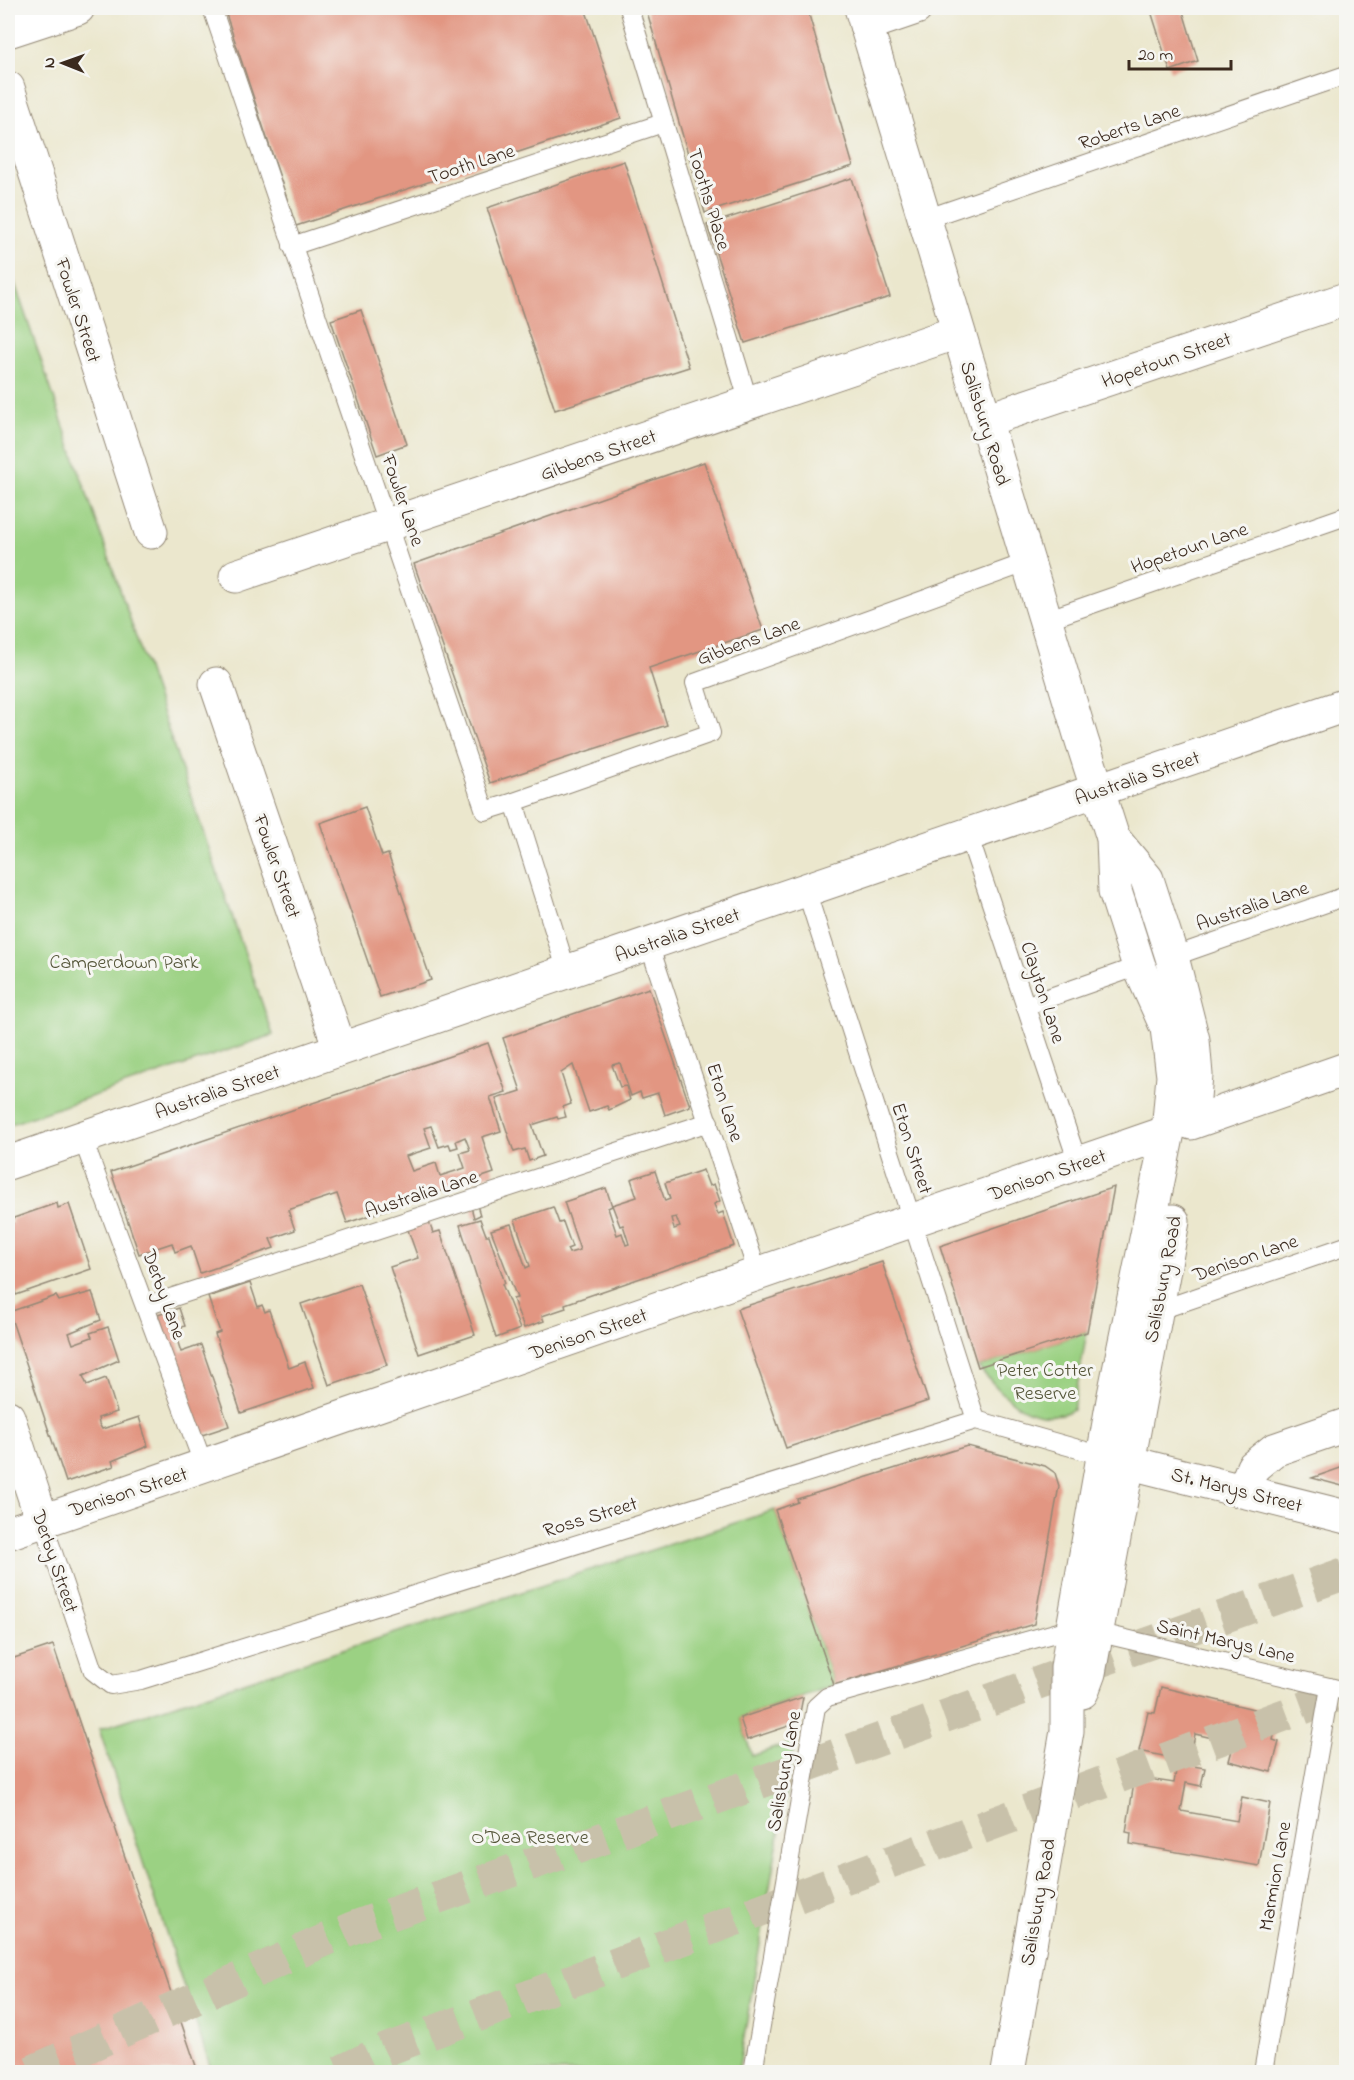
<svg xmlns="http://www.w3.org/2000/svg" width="1354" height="2080" font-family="'Indie Flower',sans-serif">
<rect width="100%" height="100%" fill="#f6f6f2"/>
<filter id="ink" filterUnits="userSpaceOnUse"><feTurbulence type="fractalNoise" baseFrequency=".0167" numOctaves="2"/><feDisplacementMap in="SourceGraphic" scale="12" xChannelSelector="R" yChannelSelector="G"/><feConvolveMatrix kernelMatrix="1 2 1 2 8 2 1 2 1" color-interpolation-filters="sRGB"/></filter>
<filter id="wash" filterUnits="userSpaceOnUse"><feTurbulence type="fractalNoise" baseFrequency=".008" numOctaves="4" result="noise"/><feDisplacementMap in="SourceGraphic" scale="24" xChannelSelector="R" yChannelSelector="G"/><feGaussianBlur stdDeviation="1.35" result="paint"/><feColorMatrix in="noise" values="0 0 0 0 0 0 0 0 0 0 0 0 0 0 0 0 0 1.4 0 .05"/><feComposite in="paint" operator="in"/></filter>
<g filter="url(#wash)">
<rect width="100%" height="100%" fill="#ebe7cd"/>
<!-- green -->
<g fill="#9bd183" stroke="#6b7e50" stroke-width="1.5">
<polygon points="8,264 273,1035 8,1125"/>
<path d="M 1087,1332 L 1073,1410 C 1030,1429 1005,1396 978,1367 Z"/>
<polygon points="775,1510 834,1685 740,1718 752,1756 795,1741 738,2072 212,2072 99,1729"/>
</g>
<g id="blocks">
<!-- building -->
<g fill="#e29682" fill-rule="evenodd">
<polygon points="246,8 585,8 621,118 296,226 226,14"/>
<polygon points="646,8 807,8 853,166 705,213"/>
<polygon points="1150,8 1182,8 1198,61 1170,71"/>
<polygon points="624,161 689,367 555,410 487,208"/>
<polygon points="852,178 890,297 745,343 707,225"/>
<polygon points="361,310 407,444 377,455 331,320"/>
<polygon points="704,462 763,630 649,668 667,725 490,783 414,564"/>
<polygon points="365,807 382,856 388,854 431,980 380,997 320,823"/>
<polygon points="649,988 690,1106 665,1115 658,1093 642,1098 640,1092 631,1096 620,1063 612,1065 620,1087 626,1086 630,1100 609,1110 607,1106 589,1112 573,1065 561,1073 571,1104 563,1107 566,1117 558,1119 557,1117 532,1125 543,1156 529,1161 525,1149 514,1152 496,1099 521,1091 503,1038"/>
<path d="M 488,1043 L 506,1092 L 490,1097 L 501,1131 L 482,1137 L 494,1173 L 347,1223 L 337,1194 L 288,1210 L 295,1230 L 270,1239 L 274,1248 L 200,1273 L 191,1246 L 175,1252 L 172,1243 L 139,1254 L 111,1172 ZM 431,1126 L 439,1147 L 449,1144 L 451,1149 L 458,1147 L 456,1141 L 465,1137 L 470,1150 L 460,1153 L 465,1168 L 440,1176 L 436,1163 L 412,1171 L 406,1156 L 431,1148 L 424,1128 Z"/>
<path d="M 703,1170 L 709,1186 L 714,1184 L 720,1201 L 714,1204 L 718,1214 L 723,1212 L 734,1246 L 565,1304 L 566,1308 L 542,1316 L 544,1321 L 524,1328 L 513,1299 L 517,1298 L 491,1230 L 511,1224 L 526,1268 L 530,1266 L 515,1220 L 553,1207 L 559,1223 L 563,1222 L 572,1247 L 567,1249 L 569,1253 L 580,1250 L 564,1202 L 606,1188 L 612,1206 L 608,1208 L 617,1235 L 622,1233 L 626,1245 L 629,1244 L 623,1225 L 620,1226 L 612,1205 L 637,1197 L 631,1179 L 655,1171 L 665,1201 L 670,1199 L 665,1183 ZM 676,1217 L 680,1227 L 674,1229 L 671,1218 Z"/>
<polygon points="1114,1187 1087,1332 978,1367 940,1246"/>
<polygon points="57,1203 58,1208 69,1204 91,1269 16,1295 8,1268 8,1225 13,1223 11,1219"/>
<polygon points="477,1205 480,1215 474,1218 471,1207"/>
<polygon points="480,1219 486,1235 489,1235 505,1283 502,1284 520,1329 496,1338 460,1225"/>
<polygon points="429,1222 433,1233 440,1231 475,1335 419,1354 390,1267 418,1258 408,1230"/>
<polygon points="882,1262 928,1401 786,1448 737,1309"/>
<polygon points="250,1283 258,1307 262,1305 265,1312 269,1310 289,1368 305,1362 314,1388 241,1413 215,1334 220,1332 208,1297"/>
<polygon points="359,1284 387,1365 329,1385 301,1304"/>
<polygon points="92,1292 101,1320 69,1333 73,1344 92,1337 90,1333 108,1327 119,1360 83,1376 87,1385 106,1378 112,1396 117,1412 98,1418 99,1424 102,1429 139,1417 148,1446 112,1461 114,1466 66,1482 9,1312 56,1296 59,1301"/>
<polygon points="179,1308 185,1326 174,1330 181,1352 201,1345 229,1426 199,1436 158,1315"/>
<polygon points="967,1446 1045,1466 1055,1473 1059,1486 1034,1624 834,1685 775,1510 798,1502 797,1499"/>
<polygon points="1346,1466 1346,1487 1312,1478"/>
<polygon points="53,1645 198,2072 8,2072 8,1660"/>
<polygon points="1161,1687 1279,1715 1273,1740 1279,1742 1271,1772 1229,1761 1234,1743 1195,1734 1191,1758 1195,1759 1193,1766 1205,1768 1201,1786 1186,1783 1181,1811 1237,1821 1242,1797 1270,1803 1259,1866 1130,1844 1131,1833 1126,1832 1135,1777 1174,1783 1178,1759 1139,1751 1148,1712 1155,1713"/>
<polygon points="803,1697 798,1723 747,1740 740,1718"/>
</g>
</g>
</g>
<g filter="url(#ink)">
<use href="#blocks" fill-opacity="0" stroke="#938876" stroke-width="1.5"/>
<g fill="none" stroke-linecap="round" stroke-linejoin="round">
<!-- motorway-tunnel -->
<g stroke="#c8c1aa" stroke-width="33" stroke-dasharray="33 16" stroke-linecap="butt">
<polyline points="31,2072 352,1928 1346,1573"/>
<polyline points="340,2072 385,2050 1346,1692"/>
</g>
<!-- service casing -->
<g stroke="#938876" stroke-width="20">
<g id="service">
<polyline points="212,8 485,811 514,802 567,972"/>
<polyline points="629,8 749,403"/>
<polyline points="925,219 1346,75"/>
<polyline points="292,246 663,123"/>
<polyline points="1046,620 1346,516"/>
<polyline points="514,802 711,733 695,683 1028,562"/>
<polyline points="968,834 1078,1163"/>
<polyline points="806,890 976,1420"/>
<polyline points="649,944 758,1274"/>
<polyline points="1172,957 1346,896"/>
<polyline points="1025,1006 1139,966"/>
<polyline points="82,1137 204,1466"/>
<polyline points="146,1306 709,1122"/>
<polyline points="1157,1311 1346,1246"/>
<polyline points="42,1520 93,1671 111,1685 141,1680 976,1420 1103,1456"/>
<polyline points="1096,1632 1346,1691"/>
<polyline points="753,2072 816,1707 827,1697 1073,1628"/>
<polyline points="1263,2072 1330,1687"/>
</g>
</g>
<!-- minor casing -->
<g stroke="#938876" stroke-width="35">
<g id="minor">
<polyline points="866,25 916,8"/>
<polyline points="8,88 151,532"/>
<polyline points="986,420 1346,299"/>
<polyline points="236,576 958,332"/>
<polyline points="216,684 340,1049"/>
<polyline points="1191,1123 1346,1069"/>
<polyline points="8,1163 1346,705"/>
<polyline points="8,1417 42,1520"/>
<polyline points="1127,1462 1346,1517"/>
<polyline points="1243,1491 1253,1467 1274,1450 1346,1425"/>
<polyline points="8,1533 1168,1132"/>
</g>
</g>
<!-- tertiary casing -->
<g stroke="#938876" stroke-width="35">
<polyline id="tertiary" points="8,31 78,8"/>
</g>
<!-- secondary casing -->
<g stroke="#938876" stroke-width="35">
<g id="secondary">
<polyline points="861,8 1082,741 1113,838 1115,891 1139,966 1167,1028 1173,1076 1168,1132 1113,1400 1073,1628 1067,1668 1067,1731 1008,2072"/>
<polyline points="1113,838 1147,879 1172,957 1193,1040 1196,1075 1192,1120"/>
<polyline points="1082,1692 1089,1673 1173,1221"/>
</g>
</g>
<!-- service -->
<use href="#service" stroke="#fff" stroke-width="18"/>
<!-- minor -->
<use href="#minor" stroke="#fff" stroke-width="33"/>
<!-- tertiary -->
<use href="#tertiary" stroke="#fff" stroke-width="33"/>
<!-- secondary -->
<use href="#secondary" stroke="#fff" stroke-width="33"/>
</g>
</g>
<g text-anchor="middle" stroke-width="6" stroke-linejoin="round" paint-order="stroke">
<!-- street labels -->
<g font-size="20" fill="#3b2a1e" stroke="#f6f6f2">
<text transform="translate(1129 126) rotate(-19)" y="7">Roberts Lane</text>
<text transform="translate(471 163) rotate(-18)" y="7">Tooth Lane</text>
<text transform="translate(710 199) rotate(73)" y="7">Tooths Place</text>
<text transform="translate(79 310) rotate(72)" y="7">Fowler Street</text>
<text transform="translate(1166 359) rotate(-19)" y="7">Hopetoun Street</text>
<text transform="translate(986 423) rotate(73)" y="7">Salisbury Road</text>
<text transform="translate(598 454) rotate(-19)" y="7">Gibbens Street</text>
<text transform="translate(404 500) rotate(71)" y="7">Fowler Lane</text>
<text transform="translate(1189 547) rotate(-19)" y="7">Hopetoun Lane</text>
<text transform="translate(748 640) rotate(-20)" y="7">Gibbens Lane</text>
<text transform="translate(1137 777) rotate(-19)" y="7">Australia Street</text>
<text transform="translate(278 866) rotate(71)" y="7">Fowler Street</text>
<text transform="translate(1252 905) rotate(-19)" y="7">Australia Lane</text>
<text transform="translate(677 934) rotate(-19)" y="7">Australia Street</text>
<text transform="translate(1044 992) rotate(72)" y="7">Clayton Lane</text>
<text transform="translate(217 1091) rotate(-19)" y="7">Australia Street</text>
<text transform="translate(726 1102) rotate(72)" y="7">Eton Lane</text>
<text transform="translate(913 1148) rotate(72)" y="7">Eton Street</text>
<text transform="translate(1047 1174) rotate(-19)" y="7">Denison Street</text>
<text transform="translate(421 1193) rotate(-18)" y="7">Australia Lane</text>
<text transform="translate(1245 1257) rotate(-19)" y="7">Denison Lane</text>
<text transform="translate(1162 1279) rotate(-79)" y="7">Salisbury Road</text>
<text transform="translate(165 1294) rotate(70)" y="7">Derby Lane</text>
<text transform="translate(588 1333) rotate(-19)" y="7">Denison Street</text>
<text transform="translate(1237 1489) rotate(14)" y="7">St. Marys Street</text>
<text transform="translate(128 1491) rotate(-18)" y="7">Denison Street</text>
<text transform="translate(590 1516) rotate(-17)" y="7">Ross Street</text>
<text transform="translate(56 1561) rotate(71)" y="7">Derby Street</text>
<text transform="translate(1226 1640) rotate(13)" y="7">Saint Marys Lane</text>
<text transform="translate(783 1771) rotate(-80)" y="7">Salisbury Lane</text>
<text transform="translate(1274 1876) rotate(-80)" y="7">Marmion Lane</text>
<text transform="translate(1037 1902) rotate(-80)" y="7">Salisbury Road</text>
</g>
<!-- park labels -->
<g font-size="20" fill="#535437" stroke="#f6f6f2">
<text x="124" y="968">Camperdown Park</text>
<text x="1045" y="1376">Peter Cotter<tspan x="1045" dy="23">Reserve</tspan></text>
<text x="530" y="1843">O’Dea Reserve</text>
</g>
</g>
<!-- margin -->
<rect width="1354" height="2080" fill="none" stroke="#f6f6f2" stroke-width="30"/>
<!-- north arrow -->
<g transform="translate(63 63) rotate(271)" stroke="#f6f6f2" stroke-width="4.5" paint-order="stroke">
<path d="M0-4.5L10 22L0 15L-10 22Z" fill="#3b2a1e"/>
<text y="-9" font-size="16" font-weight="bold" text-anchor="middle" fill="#3b2a1e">N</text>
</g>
<!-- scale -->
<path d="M1129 60v9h102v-9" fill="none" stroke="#3b2a1e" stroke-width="3"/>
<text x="1138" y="60" font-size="18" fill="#3b2a1e" stroke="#f6f6f2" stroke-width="4.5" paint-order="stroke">20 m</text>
</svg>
